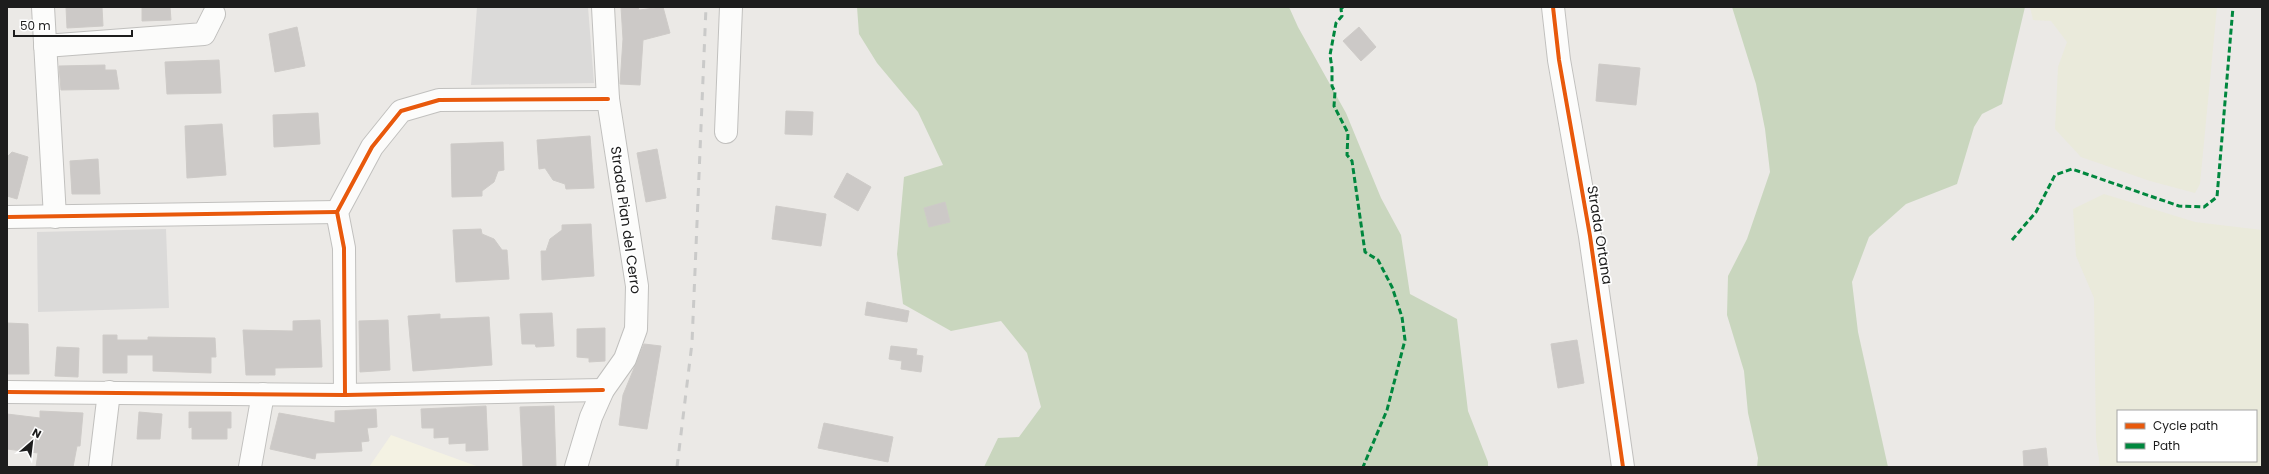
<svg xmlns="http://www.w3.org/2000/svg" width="2269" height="474" font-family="Poppins,sans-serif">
<rect width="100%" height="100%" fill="#ebe9e6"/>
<!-- education -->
<polygon fill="#f4f2e3" points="391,435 479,467 369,467"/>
<!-- farmland -->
<g fill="#eaeadb" fill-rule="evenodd">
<polygon points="2030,7 2217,7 2200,184 2195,193 2150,181 2081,157 2055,129 2058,67 2067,42 2051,21 2033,20"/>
<path d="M 2104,194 L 2195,222 L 2262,230 L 2262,467 L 2100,467 L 2096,439 L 2094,298 L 2076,256 L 2073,209 ZM 2118,411 L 2256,411 L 2256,461 L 2118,461 Z"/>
</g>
<!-- forest -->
<g fill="#c9d6be">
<polygon points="857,7 1289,7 1298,27 1346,113 1381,198 1401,235 1410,294 1457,319 1468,411 1488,462 1488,467 984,467 998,438 1019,437 1041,407 1027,353 1001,321 951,331 903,304 897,254 904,177 943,165 918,112 877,63 859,34"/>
<polygon points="1732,7 2025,7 2002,104 1982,114 1974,127 1957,184 1906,204 1869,237 1852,282 1858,332 1888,467 1757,467 1758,458 1748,413 1744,371 1727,315 1728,276 1747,239 1770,172 1765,129 1756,84"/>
</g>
<!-- parking -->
<g fill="#dbdad9">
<polygon points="477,7 588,7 594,83 471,85"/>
<polygon points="166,229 169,308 38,312 37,232"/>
</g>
<!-- building -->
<g fill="#ccc9c7" stroke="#cecbc8">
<polygon points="66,7 102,7 103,26 67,28"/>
<polygon points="142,7 170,7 171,20 142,21"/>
<polygon points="621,7 638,7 639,10 663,7 670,33 643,40 640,85 620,84 623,39"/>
<polygon points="297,27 305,66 275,72 269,34"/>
<polygon points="1359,27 1376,47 1361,61 1343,41"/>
<polygon points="219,60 221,93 167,94 165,62"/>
<polygon points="1599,64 1640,68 1636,105 1596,101"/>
<polygon points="105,65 105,70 116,70 119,89 61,90 59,66"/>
<polygon points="786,111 813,112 812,135 785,134"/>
<polygon points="318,113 320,144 274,147 273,115"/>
<polygon points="222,124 226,175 187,178 185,126"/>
<polygon points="590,136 594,188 566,189 565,184 553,180 545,168 539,169 537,140"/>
<polygon points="503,142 504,170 498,171 494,182 482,191 482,196 452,197 451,144"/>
<polygon points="657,149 666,198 646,202 637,153"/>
<polygon points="12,152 28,157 17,199 7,196 7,157"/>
<polygon points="98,159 100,194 72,194 70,161"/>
<polygon points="847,173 871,187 858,211 834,197"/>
<polygon points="945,202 950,222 929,227 924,208"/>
<polygon points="776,206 826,214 821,246 772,239"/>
<polygon points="591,224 594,276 542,280 541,251 546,251 550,239 562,230 562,225"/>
<polygon points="481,229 482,234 494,239 502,250 507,250 509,279 456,282 453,230"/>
<polygon points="867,302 909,311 907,322 865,315"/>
<polygon points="552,313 554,346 536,347 535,344 522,344 520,314"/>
<polygon points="440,314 440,319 489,317 492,365 413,371 408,316"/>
<polygon points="320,320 322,367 275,368 275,375 246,375 243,330 293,331 293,321"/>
<polygon points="388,320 390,370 360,372 359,321"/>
<polygon points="7,323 28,324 29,374 7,374"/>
<polygon points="605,328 605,361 589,362 589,358 577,357 577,329"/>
<polygon points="103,335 117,335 117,340 148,340 148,337 215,338 216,357 211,357 211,373 153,371 153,355 127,355 127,373 103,373"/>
<polygon points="1577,340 1584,383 1558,388 1551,344"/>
<polygon points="644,344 661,346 647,429 619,425 623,395"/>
<polygon points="891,346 917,349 916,355 923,356 921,372 901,369 902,361 889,359"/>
<polygon points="57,347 79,348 78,377 55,376"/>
<polygon points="486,406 488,450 466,451 466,443 449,444 449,437 434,438 434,428 422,428 421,409"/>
<polygon points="554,406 556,467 523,467 520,407"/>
<polygon points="376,409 377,427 367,428 369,441 361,442 362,451 316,453 315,459 270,449 279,413 335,423 335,411"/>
<polygon points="40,411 83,413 80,446 77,446 73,467 36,467 38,453 7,449 7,414 40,418"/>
<polygon points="139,412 162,414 160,439 137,439"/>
<polygon points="189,412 231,412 231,428 227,428 227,439 192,439 192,427 189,428"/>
<polygon points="824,423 893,437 888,462 818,448"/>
<polygon points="2046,448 2048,467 2024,467 2023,451"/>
</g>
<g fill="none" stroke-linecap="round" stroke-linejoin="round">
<!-- minor casing -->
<g stroke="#c1c0be" stroke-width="24">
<g id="minor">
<polyline points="43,7 55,217"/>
<polyline points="1553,7 1559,60 1590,236 1623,467"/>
<polyline points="45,46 204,34 214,14"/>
<polyline points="726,132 731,7"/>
<polyline points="7,217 337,212"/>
<polyline points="7,392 345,395 603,390"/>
<polyline points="345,395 344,248 337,212 372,147 401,111 439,100 608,99"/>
<polyline points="100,467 109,392"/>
<polyline points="250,467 263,394"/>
<polyline points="576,467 591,417 603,390 625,359 636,329 637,286 608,99 603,7"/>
</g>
</g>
<!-- minor -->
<use href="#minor" stroke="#fcfcfb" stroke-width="22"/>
<!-- rail -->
<polyline stroke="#cacac9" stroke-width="3" stroke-dasharray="8 8" stroke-linecap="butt" points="677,467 692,343 706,7"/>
<!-- quiet -->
<g stroke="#00873e" stroke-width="3" stroke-dasharray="6 3" stroke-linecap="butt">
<polyline points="1343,7 1341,9 1342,16 1336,23 1330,55 1332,68 1332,86 1335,92 1334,106 1348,133 1347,155 1352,161 1365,252 1378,260 1392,287 1402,317 1405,340 1387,410 1363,467"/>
<polyline points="2012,240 2036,212 2055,175 2072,169 2179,206 2204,207 2217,197 2233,7"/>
</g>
<!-- cycleway casing -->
<g stroke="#fff" stroke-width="6">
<g id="cycleway">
<polyline points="1553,7 1559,60 1590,236 1623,467"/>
<polyline points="7,217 337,212"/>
<polyline points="7,392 345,395 603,390"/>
<polyline points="345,395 344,248 337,212 372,147 401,111 439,100 608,99"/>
</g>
</g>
<!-- cycleway -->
<use href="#cycleway" stroke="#e8590c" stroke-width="4"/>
</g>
<g text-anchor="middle" stroke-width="3.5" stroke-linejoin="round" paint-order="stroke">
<!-- street labels -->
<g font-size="14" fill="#1d1d1d" stroke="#fff">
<text transform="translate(626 220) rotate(82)" y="5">Strada Pian del Cerro</text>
<text transform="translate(1600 235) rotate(81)" y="5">Strada Ortana</text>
</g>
</g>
<!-- border -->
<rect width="2269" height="474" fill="none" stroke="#1d1d1d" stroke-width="16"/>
<!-- legend -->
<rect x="2117" y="410" width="140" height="52" fill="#ffffff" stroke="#a5a5a5"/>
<rect x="2125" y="423" width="20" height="6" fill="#e8590c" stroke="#a5a5a5"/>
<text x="2153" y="430" font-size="12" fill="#1d1d1d">Cycle path</text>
<rect x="2125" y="443" width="20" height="6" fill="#00873e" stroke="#a5a5a5"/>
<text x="2153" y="450" font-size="12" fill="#1d1d1d">Path</text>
<!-- north arrow -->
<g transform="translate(32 442) rotate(28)" stroke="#ffffff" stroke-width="3" paint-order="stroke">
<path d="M0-3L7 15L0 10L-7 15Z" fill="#1d1d1d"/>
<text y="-6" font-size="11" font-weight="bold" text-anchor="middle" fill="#1d1d1d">N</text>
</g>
<!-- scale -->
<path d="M14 30v6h118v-6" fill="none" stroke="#1d1d1d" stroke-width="2"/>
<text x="20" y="30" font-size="12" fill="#1d1d1d" stroke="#ffffff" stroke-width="3" paint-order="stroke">50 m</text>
</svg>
